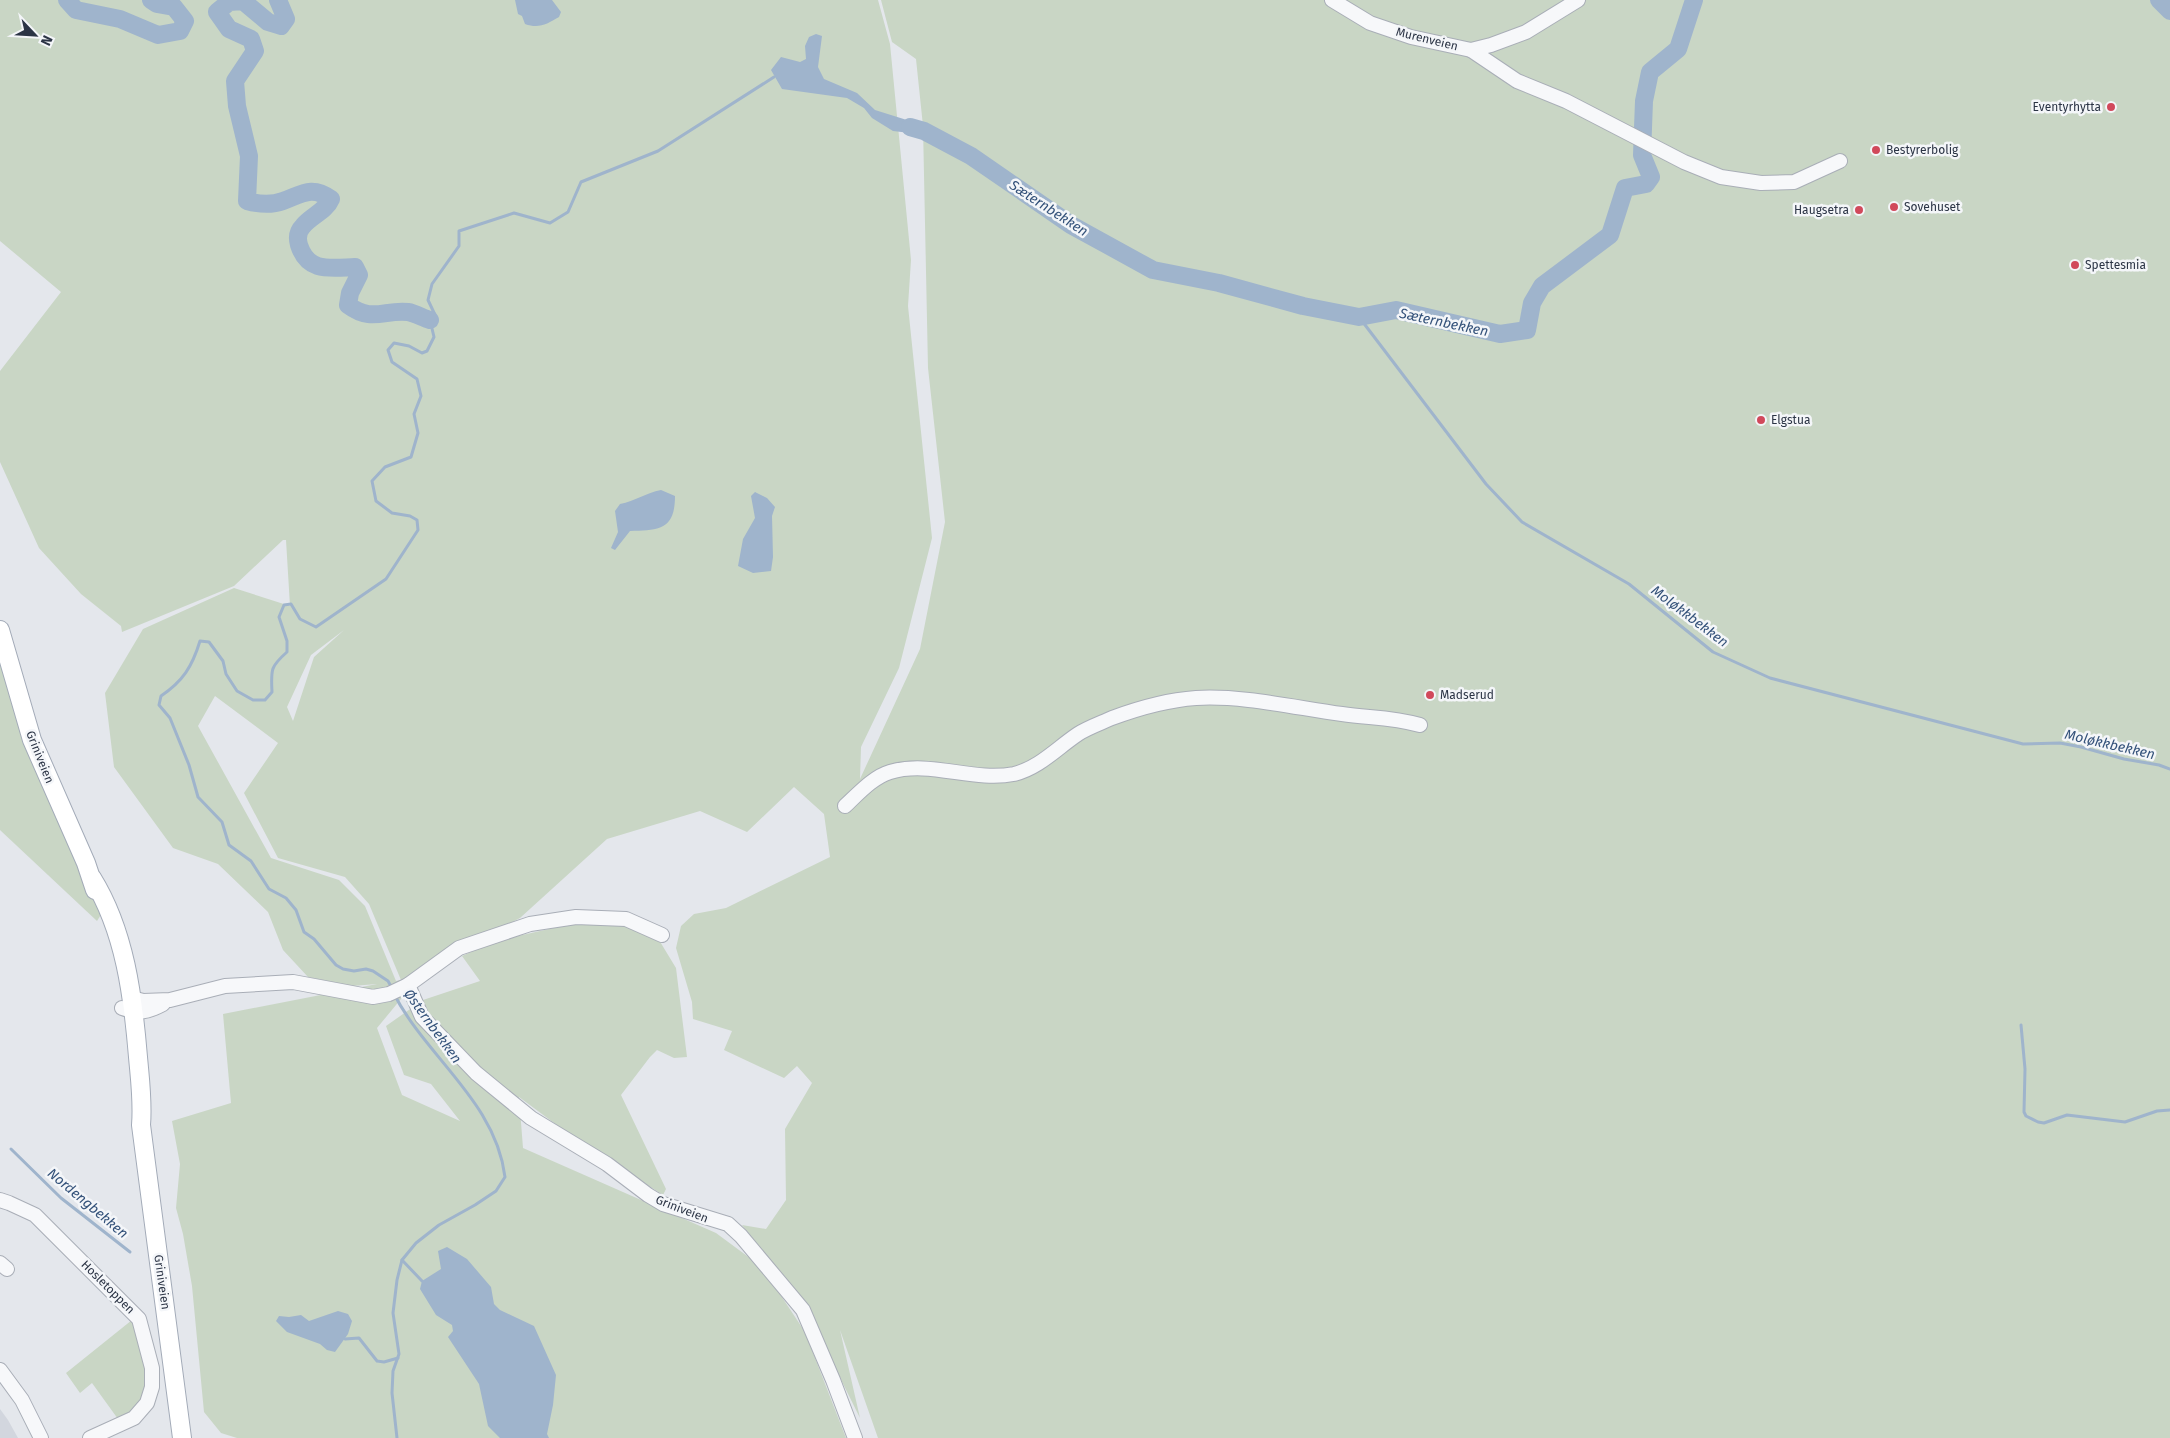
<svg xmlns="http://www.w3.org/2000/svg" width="2170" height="1438" font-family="'Fira Sans',sans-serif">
<rect width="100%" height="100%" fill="#e4e7ec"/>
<!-- built -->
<polygon fill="#d2d6de" points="0,1409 8,1420 18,1438 0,1438"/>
<!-- green -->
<g fill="#c9d6c5" fill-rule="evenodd">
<path d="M 0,0 L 878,0 L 890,44 L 911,260 L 908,306 L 932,538 L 899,668 L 861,747 L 860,779 L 920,649 L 945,522 L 928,368 L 923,126 L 916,59 L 892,42 L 881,0 L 2170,0 L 2170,1438 L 878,1438 L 840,1330 L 860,1418 L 801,1299 L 742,1225 L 766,1229 L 786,1200 L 785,1129 L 812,1083 L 797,1066 L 784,1078 L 724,1050 L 732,1031 L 693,1019 L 692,1002 L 676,948 L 681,926 L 694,914 L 726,908 L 830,857 L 824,814 L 794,787 L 747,832 L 700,811 L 607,839 L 520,918 L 429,965 L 377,1028 L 402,1095 L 460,1121 L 431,1084 L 404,1075 L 386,1026 L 423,1000 L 480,981 L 462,956 L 496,941 L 580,922 L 621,923 L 659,940 L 676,968 L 687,1057 L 674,1058 L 657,1050 L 650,1057 L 621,1095 L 666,1189 L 663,1195 L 573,1137 L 519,1097 L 523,1148 L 716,1233 L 762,1267 L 805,1332 L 846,1438 L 237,1438 L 221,1433 L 204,1412 L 192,1286 L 183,1234 L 176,1208 L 180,1164 L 172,1121 L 231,1103 L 223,1014 L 377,984 L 352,986 L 308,977 L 283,950 L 268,912 L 218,864 L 173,848 L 114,767 L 105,693 L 143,629 L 234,588 L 290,606 L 286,540 L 283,540 L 234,586 L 122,632 L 121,626 L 81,594 L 39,548 L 0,462 L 0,371 L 61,292 L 0,241 ZM 344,630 L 314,657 L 293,721 L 287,707 L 311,655 ZM 215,696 L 278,743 L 244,793 L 278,858 L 345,877 L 369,904 L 401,980 L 396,981 L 365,906 L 339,880 L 271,858 L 198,726 Z"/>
<polygon points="0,636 102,913 97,921 0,830"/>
<path d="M 132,1320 C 139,1342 156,1386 138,1406 C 133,1411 124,1415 118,1419 L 92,1383 L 80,1393 L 66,1373 Z"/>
</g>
<!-- water -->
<g fill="#9fb4cc">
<path d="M 515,0 L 552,0 L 561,12 L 559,17 C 547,24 539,29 525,24 L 522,16 L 518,14 Z"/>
<polygon points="816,34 822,36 818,67 824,79 857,93 875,110 910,121 910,133 893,131 872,118 864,108 847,98 782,89 771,70 781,57 800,62 806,59 805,46 809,37"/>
<path d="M 661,490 L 675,496 C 675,530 659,530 630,531 L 615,550 L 611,548 L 618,532 L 615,511 L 620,504 C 635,501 646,493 661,490 Z"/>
<polygon points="755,492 767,498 775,507 772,516 773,557 771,571 753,573 738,566 743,539 755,518 751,496"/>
<polygon points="447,1247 467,1259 491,1287 494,1304 500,1310 534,1326 556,1375 553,1405 547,1434 549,1438 500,1438 488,1426 479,1384 448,1337 453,1331 452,1325 436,1315 420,1289 422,1281 441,1269 438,1251"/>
<polygon points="338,1311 348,1314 352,1321 348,1334 335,1352 327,1350 320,1344 287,1332 276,1321 279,1316 289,1317 301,1315 309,1321"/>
</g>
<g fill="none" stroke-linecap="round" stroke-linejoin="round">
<!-- stream -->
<g stroke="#9fb4cc" stroke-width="3">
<polyline points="1359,317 1486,484 1522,522 1629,584 1713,652 1770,678 2023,744 2060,743 2081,747 2124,759 2159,765 2170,769"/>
<path d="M 392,988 L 388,981 L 373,971 L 366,969 L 354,971 L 343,969 L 336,965 L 314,939 L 304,932 L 296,910 L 286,898 L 269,889 L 251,861 L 229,845 L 222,822 L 198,797 L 189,765 L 170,718 L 159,705 L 161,696 C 183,681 192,667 200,641 L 209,642 L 223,661 L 226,674 L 237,691 L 253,700 L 265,700 L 272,692 C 271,670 270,667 287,652 L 287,641 L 279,617 L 284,605 L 291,604 L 300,619 L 316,627 L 386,579 L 418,530 L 417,520 L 410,516 L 392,513 L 376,501 L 372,481 L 385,467 L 411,457 L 418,433 L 414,414 L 421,396 L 417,379 L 392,362 L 388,350 L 394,343 L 409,346 L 422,353 L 427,351 L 434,337 L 430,320 L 436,317 L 428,300 L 432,284 L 459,246 L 459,231 L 514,213 L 550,223 L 568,212 L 581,182 L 658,151 L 774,77"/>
<path d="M 394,994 C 427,1058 496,1102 505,1177 L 496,1191 L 475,1205 L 439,1225 L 416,1243 L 402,1260 L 397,1280 L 393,1313 L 399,1354 L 393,1371 L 392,1393 L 397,1438"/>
<polyline points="2021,1025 2025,1069 2024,1112 2026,1116 2038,1122 2044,1123 2067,1115 2125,1122 2157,1111 2170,1110"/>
<polyline points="11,1149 61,1198 130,1252"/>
<polyline points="402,1260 422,1281"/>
<polyline points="345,1339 359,1338 377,1361 384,1362 398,1358"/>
</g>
<!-- river -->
<g stroke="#9fb4cc" stroke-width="18">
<polyline points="67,0 76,10 120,19 158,35 180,31 185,21 174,7 157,4 151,0"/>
<path d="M 278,0 L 286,19 L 281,26 L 268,22 L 243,1 L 229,2 L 217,12 L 229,29 L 251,39 L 255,51 L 235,81 L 237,106 L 249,156 L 247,201 C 258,204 272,205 283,201 C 302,194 312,185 331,199 C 326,211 311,216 303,226 C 298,231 297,238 299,245 C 308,273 330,268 355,267 L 359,275 L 350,293 L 348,305 C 372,323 385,309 408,312 C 415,313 423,318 430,320"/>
<polyline points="2159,0 2170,11"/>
<polyline points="910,127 924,131 971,156 1071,225 1153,270 1219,283 1303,306 1359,317 1396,310 1500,334 1527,330 1532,303 1542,286 1610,235 1625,188 1646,184 1651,177 1642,155 1644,101 1650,72 1678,49 1694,0"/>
</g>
<!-- minor casing -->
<g stroke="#a9aeb7" stroke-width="16">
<g id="minor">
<polyline points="1332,0 1370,23 1411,37 1471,50 1491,45 1526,32 1578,0"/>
<polyline points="1471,50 1517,81 1566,101 1684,162 1721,177 1761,183 1794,182 1840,161"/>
<path d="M 845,806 C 858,794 873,777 890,772 C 930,760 973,782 1014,774 C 1039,768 1057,748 1078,734 C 1087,728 1101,723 1112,718 C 1139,708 1167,700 1196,698 C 1241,695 1297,708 1342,714 C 1370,718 1392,717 1420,725"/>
<polyline points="408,985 422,1017 476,1073 531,1118 607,1164 648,1195 663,1204 728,1224 741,1236 803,1310 833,1380 855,1438"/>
<polyline points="132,998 143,1001 170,1000 225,986 293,982 373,997 389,994 408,985 459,948 530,924 576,917 626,919 662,935"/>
<path d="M 122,1008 C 139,1014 148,1012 163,1004"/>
<polyline points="0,1200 9,1203 35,1215 139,1319 152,1368 152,1387 147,1403 134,1418 90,1438"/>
<polyline points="0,1263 7,1269"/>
<polyline points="0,1370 22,1400 41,1438"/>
</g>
</g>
<!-- major casing -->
<g stroke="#a3abb8" stroke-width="20">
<g id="major">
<polyline points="0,630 32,740 86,863 95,890"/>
<path d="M 92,878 C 125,931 133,996 138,1057 C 140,1080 143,1102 141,1125 L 182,1438"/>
</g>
</g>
<!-- minor -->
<use href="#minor" stroke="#f7f8fa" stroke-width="14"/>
<!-- major -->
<use href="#major" stroke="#fff" stroke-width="18"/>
</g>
<!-- markers -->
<g fill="#d1495b" stroke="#f4f6f9" stroke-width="2">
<circle cx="2111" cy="107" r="5"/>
<circle cx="1876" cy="150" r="5"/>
<circle cx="1894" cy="207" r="5"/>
<circle cx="1859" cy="210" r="5"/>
<circle cx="2075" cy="265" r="5"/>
<circle cx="1761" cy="420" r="5"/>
<circle cx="1430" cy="695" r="5"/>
</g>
<g text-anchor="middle" stroke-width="5" stroke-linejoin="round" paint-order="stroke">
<!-- street labels -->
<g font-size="12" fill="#2b3445" stroke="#f4f6f9">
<text transform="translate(1427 39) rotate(14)" y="4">Murenveien</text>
<text transform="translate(40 757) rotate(68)" y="4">Griniveien</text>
<text transform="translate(682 1209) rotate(21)" y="4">Griniveien</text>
<text transform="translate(162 1282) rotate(82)" y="4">Griniveien</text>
<text transform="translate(108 1287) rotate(45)" y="4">Hosletoppen</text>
</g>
<!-- poi labels -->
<g font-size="12" fill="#2b3445" stroke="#f4f6f9" text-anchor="start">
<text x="2101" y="111" text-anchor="end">Eventyrhytta</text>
<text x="1886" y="154">Bestyrerbolig</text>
<text x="1904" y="211">Sovehuset</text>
<text x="1849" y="214" text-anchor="end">Haugsetra</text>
<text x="2085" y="269">Spettesmia</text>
<text x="1771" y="424">Elgstua</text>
<text x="1440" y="699">Madserud</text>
</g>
<!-- water labels -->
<g font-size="14" font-style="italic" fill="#34527a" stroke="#f4f6f9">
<text transform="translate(1049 208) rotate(33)" y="5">Sæternbekken</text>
<text transform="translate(1444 322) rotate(12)" y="5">Sæternbekken</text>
<text transform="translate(1690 616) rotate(37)" y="5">Moløkkbekken</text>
<text transform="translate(2110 744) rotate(13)" y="5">Moløkkbekken</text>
<text transform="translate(433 1026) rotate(54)" y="5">Østernbekken</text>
<text transform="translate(88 1203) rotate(40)" y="5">Nordengbekken</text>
</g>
</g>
<!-- north arrow -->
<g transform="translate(35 35) rotate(115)" stroke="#f4f6f9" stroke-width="4" paint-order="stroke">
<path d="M0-4L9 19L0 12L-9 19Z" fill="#2b3445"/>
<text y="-8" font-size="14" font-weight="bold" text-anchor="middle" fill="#2b3445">N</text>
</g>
</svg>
